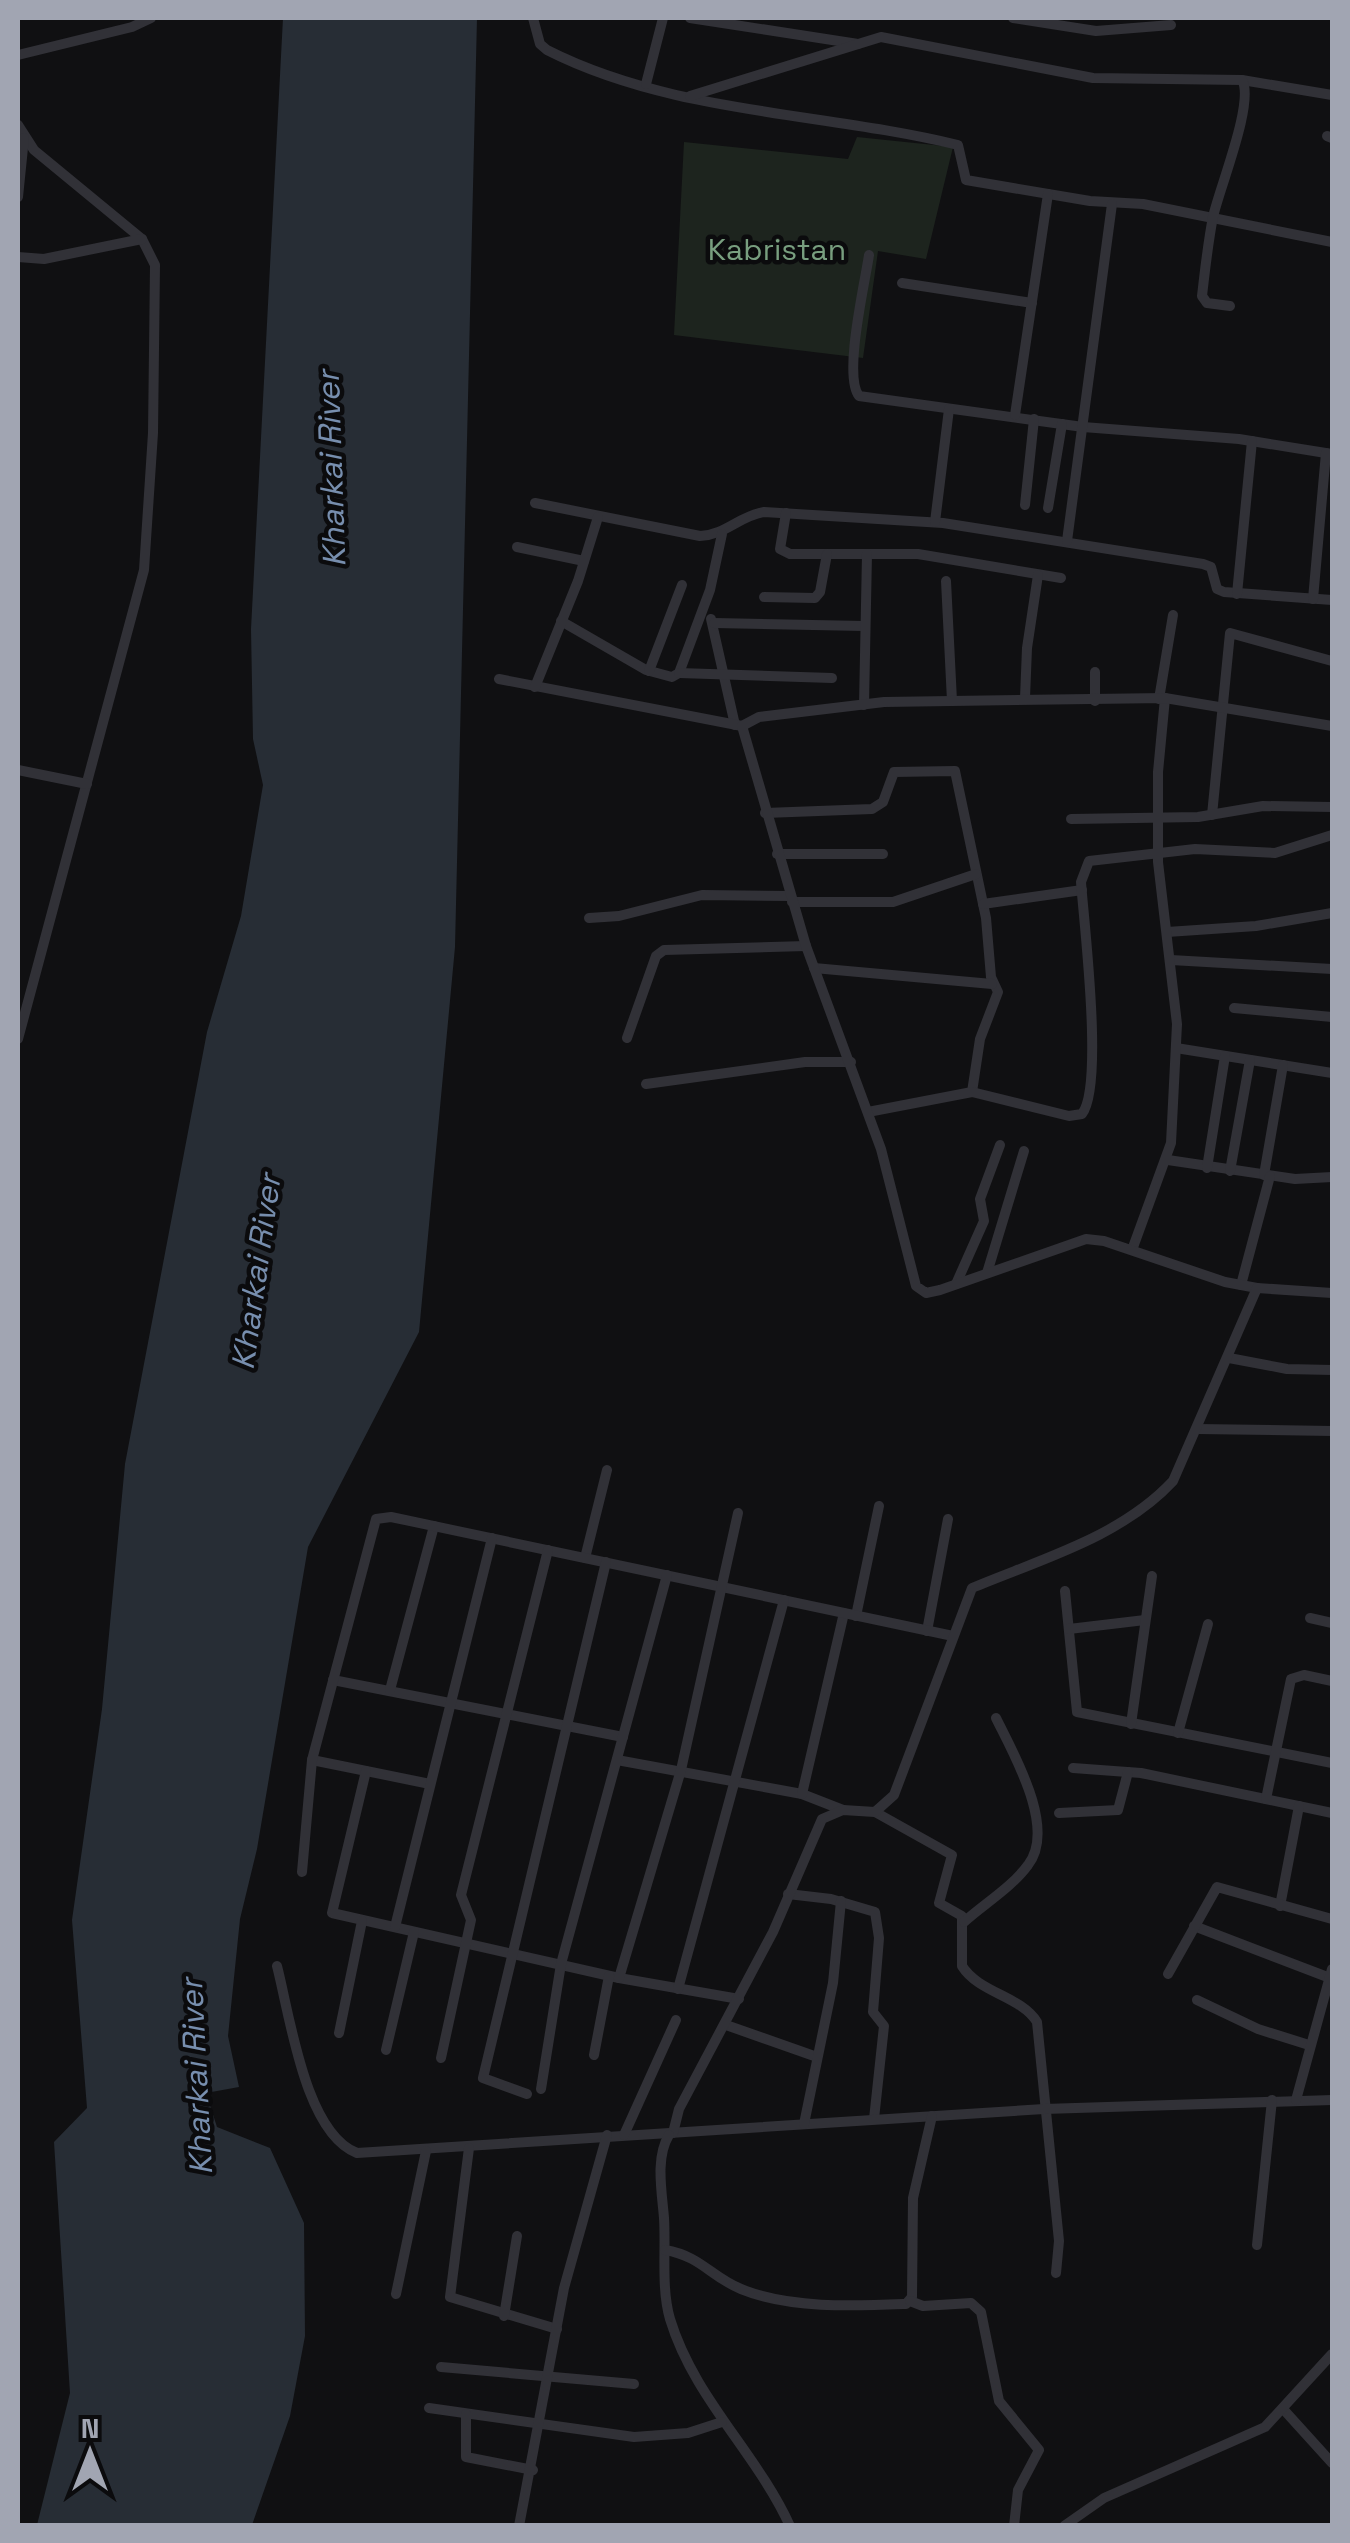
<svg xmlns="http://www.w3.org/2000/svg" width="1350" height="2543" font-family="'Space Grotesk',sans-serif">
<rect width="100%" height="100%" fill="#101012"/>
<!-- green -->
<polygon fill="#1d241e" points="857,137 953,147 926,259 878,251 863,358 674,335 684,142 848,159"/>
<!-- water -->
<polygon fill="#272d35" points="283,18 477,18 455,947 419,1332 308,1547 257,1849 240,1919 228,2036 239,2087 206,2093 217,2127 270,2148 304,2223 305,2336 290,2416 252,2525 37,2525 70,2393 54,2142 87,2108 72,1920 102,1709 125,1464 207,1032 241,916 263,785 253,739 251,629"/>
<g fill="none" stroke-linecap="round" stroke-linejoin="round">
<!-- minor -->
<g stroke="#313137" stroke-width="10">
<path d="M 533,18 L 540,44 L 547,50 C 673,114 823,112 958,145 L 966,180 L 1090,201 L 1143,204 L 1332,242"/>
<polyline points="690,18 858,44"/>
<polyline points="1013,18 1096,31 1171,25"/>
<polyline points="18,55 132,27 151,18"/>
<polyline points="1242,80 1332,95"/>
<polyline points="646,84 663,18"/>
<path d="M 690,96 L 881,37 L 1093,78 L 1242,80 C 1255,102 1219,189 1213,217 C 1208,242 1205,270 1202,296 L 1207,303 L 1230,306"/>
<polyline points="18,125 34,150 142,239 155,265 153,433 144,570 18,1039"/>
<polyline points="1327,136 1332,138"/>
<polyline points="18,197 24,138"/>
<path d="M 869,255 C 865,283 843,376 859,396 L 1083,427 L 1239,439 L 1332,454"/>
<polyline points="18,257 44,259 142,239"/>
<polyline points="902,283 1032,303"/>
<polyline points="1015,415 1048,194"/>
<path d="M 535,503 L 700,536 C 726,535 739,516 764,512 L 943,523 L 1203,564 L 1211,567 L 1217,589 L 1224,592 L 1332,600"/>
<polyline points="1025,505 1034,419"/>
<polyline points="1048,508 1062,424"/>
<polyline points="786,513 780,549 790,554 918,554 1061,578"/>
<polyline points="935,522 949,409"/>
<polyline points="1067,541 1112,204"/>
<polyline points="517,547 584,561"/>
<polyline points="946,581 952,701"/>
<polyline points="1237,594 1252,441"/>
<polyline points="764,597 815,598 820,592 827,554"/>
<polyline points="1313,599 1326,453"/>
<polyline points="711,619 735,725"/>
<polyline points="561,621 646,670 672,677 679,673 710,590 722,534"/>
<polyline points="714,623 864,626"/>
<polyline points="649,671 682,585"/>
<polyline points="679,673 832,678"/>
<polyline points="499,679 742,726"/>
<polyline points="535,687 578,581 598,517"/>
<polyline points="1025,698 1027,648 1038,575"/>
<polyline points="1159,699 1173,615"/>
<polyline points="1095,701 1095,672"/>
<polyline points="864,705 867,554"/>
<polyline points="18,770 87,784"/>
<polyline points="765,813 872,809 883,802 894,772 955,771 986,918 991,977 998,992 980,1039 972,1092"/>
<polyline points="1212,815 1230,633 1332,661"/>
<polyline points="1071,819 1198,817 1263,806 1332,807"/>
<polyline points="777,854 883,854"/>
<polyline points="792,902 893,902 976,874"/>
<polyline points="983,904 1082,890"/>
<polyline points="589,918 619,916 702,895 790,896"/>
<polyline points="1167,932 1256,926 1332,913"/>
<polyline points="1171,960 1332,969"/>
<polyline points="814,968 992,984"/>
<polyline points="1234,1008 1332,1017"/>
<polyline points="627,1038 656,956 664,950 806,946"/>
<polyline points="1176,1048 1332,1073"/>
<polyline points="646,1084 805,1062 851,1062"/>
<path d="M 868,1112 L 972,1092 L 1069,1116 L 1082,1114 C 1104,1086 1084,924 1081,882 L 1089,861 L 1195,849 L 1275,853 L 1332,835"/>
<polyline points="1168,1160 1295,1179 1332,1177"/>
<polyline points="1207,1168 1225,1056"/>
<polyline points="1230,1171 1250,1060"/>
<polyline points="1264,1175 1283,1065"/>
<polyline points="1132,1250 1171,1143 1177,1024 1158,862 1158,772 1165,698"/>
<polyline points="987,1273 1024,1151"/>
<polyline points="956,1284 984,1221 980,1199 1000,1145"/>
<polyline points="1241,1285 1270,1176"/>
<polyline points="1257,1288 1225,1282 1104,1241 1086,1239 940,1290 926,1293 916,1286 881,1149 806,946 742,726 759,717 884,702 1165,698 1332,726"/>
<polyline points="1229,1358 1287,1369 1332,1370"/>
<polyline points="1197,1429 1332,1431"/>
<polyline points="585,1558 607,1470"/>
<polyline points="1065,1591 1077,1712 1332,1763"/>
<polyline points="856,1616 879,1506"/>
<polyline points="1310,1618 1332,1623"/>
<polyline points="1069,1629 1145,1620"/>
<polyline points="927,1631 948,1519"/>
<polyline points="333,1680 623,1737"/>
<polyline points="390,1690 434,1526"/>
<polyline points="1131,1724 1152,1576"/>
<polyline points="1178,1733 1208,1624"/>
<polyline points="312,1760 430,1784"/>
<polyline points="617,1760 802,1794 843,1810"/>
<polyline points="1073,1768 1141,1773 1332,1813"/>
<polyline points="366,1771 332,1913 619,1978 739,1999"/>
<polyline points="802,1794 844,1613"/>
<polyline points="1266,1799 1291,1679 1304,1675 1332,1681"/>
<path d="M 875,1812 L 952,1855 L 939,1903 L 962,1916 L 962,1966 C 979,1993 1021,1996 1037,2022 L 1059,2241 L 1056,2273"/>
<polyline points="1059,1813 1118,1810 1128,1772"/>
<polyline points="302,1872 312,1760 376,1519 391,1517 953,1636"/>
<polyline points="788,1894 831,1899 875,1912 879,1938 873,2012 884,2026 874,2119"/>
<polyline points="1280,1906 1299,1806"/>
<path d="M 964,1922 C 984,1904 1012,1887 1028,1865 C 1057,1828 1013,1753 996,1718"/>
<polyline points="1194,1926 1330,1978"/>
<polyline points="395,1927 492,1538"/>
<path d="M 277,1966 C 290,2016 305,2133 357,2153 L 1044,2109 L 1332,2100"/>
<polyline points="1168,1974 1217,1887 1332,1919"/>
<polyline points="619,1978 681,1770 738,1513"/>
<polyline points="678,1989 784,1600"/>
<polyline points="1197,2000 1258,2029 1309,2045"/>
<polyline points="726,2025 817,2057"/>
<polyline points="339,2033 362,1921"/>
<polyline points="386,2050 414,1932"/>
<polyline points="594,2055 609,1976"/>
<polyline points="441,2058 471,1920 461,1895 548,1550"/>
<polyline points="541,2089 561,1964 667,1575"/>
<polyline points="527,2094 483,2078 606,1562"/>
<polyline points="1296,2100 1332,1969"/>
<polyline points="804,2124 833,1983 841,1901"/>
<path d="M 673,2133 L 679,2109 L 773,1932 L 822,1819 L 843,1810 L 875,1812 L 894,1795 L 972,1588 C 1041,1559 1121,1537 1173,1481 L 1257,1288 L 1332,1293"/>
<polyline points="624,2135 676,2020"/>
<path d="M 669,2135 C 655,2158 662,2192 664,2218 C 666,2250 661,2288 670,2319 C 694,2398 756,2452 790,2526"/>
<polyline points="469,2148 450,2297 557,2329"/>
<polyline points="1257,2245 1272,2100"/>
<path d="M 665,2250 C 701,2256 711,2277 741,2289 C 790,2309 855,2306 906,2304 L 912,2297 L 913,2198 L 932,2116"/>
<polyline points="396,2294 426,2151"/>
<polyline points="910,2301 923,2306 971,2303 981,2312 999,2401 1039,2450 1018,2490 1014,2526"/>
<polyline points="504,2316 517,2236"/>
<polyline points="441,2367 634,2384"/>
<polyline points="429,2408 634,2437 688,2433 722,2422"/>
<polyline points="1284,2410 1332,2463"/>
<polyline points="466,2414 466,2457 533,2470"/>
<polyline points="519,2526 564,2288 607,2135"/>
<polyline points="1064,2526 1104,2498 1265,2427 1332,2354"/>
</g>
</g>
<g text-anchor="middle" stroke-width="9" stroke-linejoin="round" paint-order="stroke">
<!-- park labels -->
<g font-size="30" fill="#789e7f" stroke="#0b0b0d">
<text x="777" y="260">Kabristan</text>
</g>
<!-- water labels -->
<g font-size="32" font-style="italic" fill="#778eae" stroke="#0b0b0d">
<text transform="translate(331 469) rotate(-92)" y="11">Kharkai River</text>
<text transform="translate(256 1272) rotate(-82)" y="11">Kharkai River</text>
<text transform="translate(196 2077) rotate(-93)" y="11">Kharkai River</text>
</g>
</g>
<!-- border -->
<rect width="1350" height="2543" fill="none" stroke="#a1a5b2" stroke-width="40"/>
<!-- north arrow -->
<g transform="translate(90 2453)" stroke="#0b0b0d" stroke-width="8" paint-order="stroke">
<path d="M0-8L18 38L0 25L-18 38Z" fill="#a1a5b2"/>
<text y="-15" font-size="28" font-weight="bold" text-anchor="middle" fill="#a1a5b2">N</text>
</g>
</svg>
